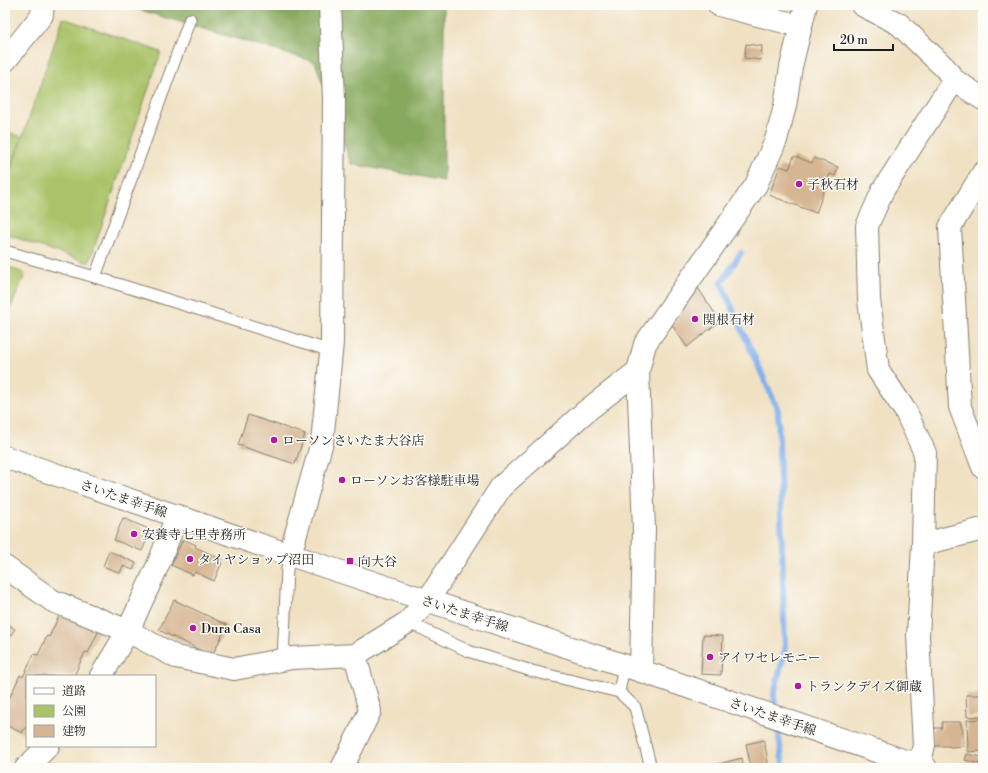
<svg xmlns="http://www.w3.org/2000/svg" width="988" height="773" font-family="'Libre Bodoni','Noto Serif JP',serif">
<rect width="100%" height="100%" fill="#fdfcf7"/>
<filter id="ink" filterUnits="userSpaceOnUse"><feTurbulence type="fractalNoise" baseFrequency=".025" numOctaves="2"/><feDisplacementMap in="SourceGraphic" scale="8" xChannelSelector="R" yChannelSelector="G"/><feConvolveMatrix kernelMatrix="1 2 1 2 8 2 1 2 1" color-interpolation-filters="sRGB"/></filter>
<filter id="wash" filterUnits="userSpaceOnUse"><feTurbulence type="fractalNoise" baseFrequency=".012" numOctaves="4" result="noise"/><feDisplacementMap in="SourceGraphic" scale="16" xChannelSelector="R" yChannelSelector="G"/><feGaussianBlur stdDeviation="0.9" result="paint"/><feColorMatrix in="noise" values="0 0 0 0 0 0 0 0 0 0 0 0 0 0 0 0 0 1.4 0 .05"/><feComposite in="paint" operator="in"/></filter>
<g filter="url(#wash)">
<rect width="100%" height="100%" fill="#f0e1c3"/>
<!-- green -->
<g fill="#aac369" stroke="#637042">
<polygon points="63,18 161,52 89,263 5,234 5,188"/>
<polygon points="5,131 22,137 5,181"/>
<polygon points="5,265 25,274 5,322"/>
</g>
<!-- forest -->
<polygon fill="#87a95d" stroke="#52623c" points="123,5 444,5 444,181 351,164 315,62"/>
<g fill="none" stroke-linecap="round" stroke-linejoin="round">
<!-- stream -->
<g stroke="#82b1ec" stroke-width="6">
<polyline points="741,253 721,283 778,410 785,650 774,694 776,713"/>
<polyline points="777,722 782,759 785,768"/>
</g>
</g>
<g id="blocks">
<!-- building -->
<g fill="#d6b592">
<polygon points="746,44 762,46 761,60 744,58"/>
<polygon points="794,156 812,163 814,158 838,167 835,176 830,174 816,213 769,195 780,166 789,169"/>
<polygon points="698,288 720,321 687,347 672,325"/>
<polygon points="248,415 305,434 295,464 238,445"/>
<polygon points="123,518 151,530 142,551 114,540"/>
<polygon points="183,539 196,545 195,547 223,560 214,581 195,572 193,575 171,565"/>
<polygon points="109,551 136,563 133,570 123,566 120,573 103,566"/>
<polygon points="174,600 227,625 212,656 159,630"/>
<polygon points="61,612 99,630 88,653 85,652 74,676 71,674 70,676 27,676 27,729 25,728 22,733 6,725 8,720 5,719 5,702 8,696 10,697 20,675 23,677 34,654 38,655 47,636 49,637"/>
<polygon points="5,622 15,629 5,643"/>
<polygon points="703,635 723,636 721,675 701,674"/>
<polygon points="966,695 983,695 983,716 967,717"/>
<polygon points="983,719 983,751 968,752 967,720"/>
<polygon points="942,722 960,722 963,731 963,746 950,747 949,746 933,746 933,728 942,728"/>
<polygon points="764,740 769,768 751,768 746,744"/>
<polygon points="967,754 983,757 983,765 965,760"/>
<polygon points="742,758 744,768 712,768 711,766"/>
</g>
</g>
</g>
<g filter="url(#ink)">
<use href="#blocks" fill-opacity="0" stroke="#867e70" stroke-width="1"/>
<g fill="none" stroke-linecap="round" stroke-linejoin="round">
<!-- lane casing -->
<g stroke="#867e70" stroke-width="13">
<g id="lane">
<polyline points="5,251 95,277 331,351"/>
<polyline points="95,277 190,19"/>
<polyline points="408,622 468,651 532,671 619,692"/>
<polyline points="283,660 287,569 290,555"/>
<polyline points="624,666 619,692 635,707 651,768"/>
</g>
</g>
<!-- street casing -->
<g stroke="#867e70" stroke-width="24">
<g id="street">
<polyline points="719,5 800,26"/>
<polyline points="862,5 899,24 945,68 954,80 983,99"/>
<polyline points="5,61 42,15 43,5"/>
<polyline points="983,173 950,227 960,407 983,467"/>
<polyline points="923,544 983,529"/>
<polyline points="290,555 322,442 332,343 334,99 330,5"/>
<polyline points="5,567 53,601 128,631 176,657 234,669 292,658 355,655 408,622 428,600 501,487 585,412 638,371"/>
<polyline points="919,766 924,745 918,636 923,544 925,453 906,412 878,370 869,300 867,226 883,190 954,80"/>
<polyline points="342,768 370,711 355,655"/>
</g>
</g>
<!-- secondary casing -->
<g stroke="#867e70" stroke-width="24">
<g id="secondary">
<polyline points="641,671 644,530 638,371 645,344 756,185 776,140 785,106 791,67 806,5"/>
<polyline points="101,676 128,631 158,565 177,516"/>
<polyline points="26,768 48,746"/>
</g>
</g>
<!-- primary casing -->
<g stroke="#867e70" stroke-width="24">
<polyline id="primary" points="5,457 290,555 641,671 926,768"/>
</g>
<!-- lane -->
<use href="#lane" stroke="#fff" stroke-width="11"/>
<!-- street -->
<use href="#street" stroke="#fff" stroke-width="22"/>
<!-- secondary -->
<use href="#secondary" stroke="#fff" stroke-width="22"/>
<!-- primary -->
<use href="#primary" stroke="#fff" stroke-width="22"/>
</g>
</g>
<!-- markers -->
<g fill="#b5179e" stroke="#fdfcf7" stroke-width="1.5">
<circle cx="799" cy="184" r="4"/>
<circle cx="695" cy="319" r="4"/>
<circle cx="274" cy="440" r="4"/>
<circle cx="342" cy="480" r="4"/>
<circle cx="134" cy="534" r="4"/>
<circle cx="190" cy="559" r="4"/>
<rect x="346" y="557" width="8" height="8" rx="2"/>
<circle cx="193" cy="628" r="4"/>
<circle cx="710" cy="657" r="4"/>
<circle cx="798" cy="686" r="4"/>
</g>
<g text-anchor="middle" stroke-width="3" stroke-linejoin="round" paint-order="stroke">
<!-- poi labels -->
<g font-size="13" fill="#1c1c1c" stroke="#fdfcf7" text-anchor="start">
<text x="807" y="189">子秋石材</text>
<text x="703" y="324">関根石材</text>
<text x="282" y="445">ローソンさいたま大谷店</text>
<text x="350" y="485">ローソンお客様駐車場</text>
<text x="142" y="539">安養寺七里寺務所</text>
<text x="198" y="564">タイヤショップ沼田</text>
<text x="358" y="566">向大谷</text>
<text x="201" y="633">Dura Casa</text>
<text x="718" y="662">アイワセレモニー</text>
<text x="806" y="691">トランクデイズ御蔵</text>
</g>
<!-- street labels -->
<g font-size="13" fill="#1c1c1c" stroke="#fdfcf7">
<text transform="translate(124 498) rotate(19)" y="5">さいたま幸手線</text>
<text transform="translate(465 613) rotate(18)" y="5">さいたま幸手線</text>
<text transform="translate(773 716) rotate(19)" y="5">さいたま幸手線</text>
</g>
</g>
<!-- margin -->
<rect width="988" height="773" fill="none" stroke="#fdfcf7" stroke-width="20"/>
<!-- legend -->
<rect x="26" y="675" width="130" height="72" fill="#fdfcf7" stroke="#a3a29f"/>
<rect x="34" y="688" width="20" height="6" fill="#ffffff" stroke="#a3a29f"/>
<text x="62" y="695" font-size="12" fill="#1c1c1c">道路</text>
<rect x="34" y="705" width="20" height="12" fill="#aac369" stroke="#a3a29f"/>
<text x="62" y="715" font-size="12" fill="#1c1c1c">公園</text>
<rect x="34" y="725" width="20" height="12" fill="#d6b592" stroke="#a3a29f"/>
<text x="62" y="735" font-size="12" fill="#1c1c1c">建物</text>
<!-- scale -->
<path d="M834 44v6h59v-6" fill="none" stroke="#1c1c1c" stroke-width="2"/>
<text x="840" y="44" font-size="12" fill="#1c1c1c" stroke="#fdfcf7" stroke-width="3" paint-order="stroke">20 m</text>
</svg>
